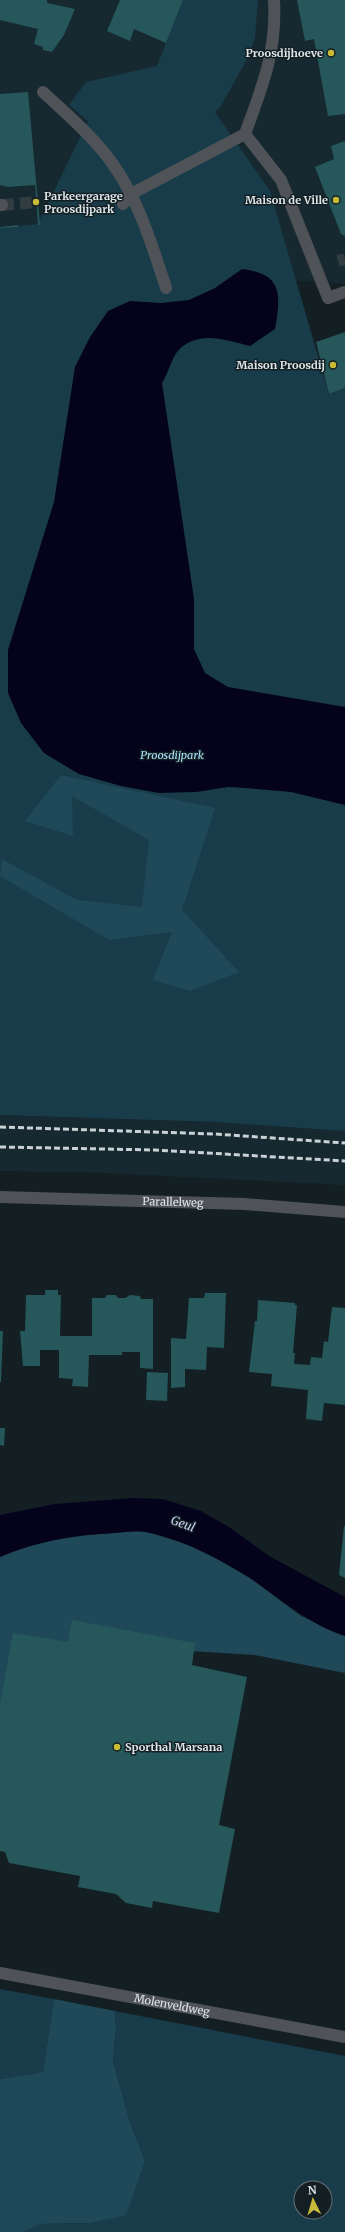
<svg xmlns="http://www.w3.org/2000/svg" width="345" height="2232" font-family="Merriweather,serif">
<rect width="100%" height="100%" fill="#131f23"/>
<!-- built -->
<g fill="#162830">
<polygon points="0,0 345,0 345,284 0,260"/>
<polygon points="0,1115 215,1122 345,1131 345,1185 106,1173 0,1171"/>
</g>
<!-- green -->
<g fill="#193c4a" fill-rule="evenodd">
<polygon points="183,0 258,0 255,38 247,59 221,106 215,112 270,191 329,394 345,388 345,1131 215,1122 0,1115 0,228 38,224 88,121 69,105 86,82 157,66"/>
<polygon points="0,1989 54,1999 43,2072 0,2079"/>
<path d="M 115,2011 L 345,2056 L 345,2232 L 24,2232 L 40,2224 L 90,2223 L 145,2161 L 130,2122 L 113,2061 L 116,2028 ZM 301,2188 L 325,2188 L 325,2212 L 301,2212 Z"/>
</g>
<!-- forest -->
<g fill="#1f4859">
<polygon points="61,775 215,808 182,910 239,972 190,991 153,980 172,932 109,940 0,876 2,859 77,900 142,907 149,840 72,796 73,836 25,821"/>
<path d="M 144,1531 L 189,1545 L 217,1559 L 250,1578 L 301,1616 L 345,1636 L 345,1673 L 255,1655 L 24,1641 L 0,1747 L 0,1557 C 48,1536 93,1534 144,1531 Z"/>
<polygon points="54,1999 115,2011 116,2028 113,2061 130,2122 145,2161 126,2215 90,2223 40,2224 24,2232 0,2232 0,2079 43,2072"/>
</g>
<!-- water -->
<g fill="#04031b">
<path d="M 242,269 C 283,274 281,294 275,329 L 250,346 C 225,340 197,329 177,352 C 171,360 168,374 162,383 L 194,599 L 194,649 L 205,673 L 228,687 L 345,707 L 345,805 L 291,792 L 246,788 L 228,787 L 196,792 L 159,793 L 121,786 L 79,774 L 44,753 L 21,723 L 8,693 L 8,650 L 54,502 L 75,367 L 90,337 L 108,311 L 130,301 L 161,303 L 189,300 L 215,288 Z"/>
<path d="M 133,1498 L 163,1499 L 201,1511 L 229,1527 L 269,1556 L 345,1597 L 345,1636 C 308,1624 281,1599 250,1578 C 220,1559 180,1538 145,1532 C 136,1530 124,1532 115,1533 C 74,1535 37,1541 0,1557 L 0,1515 L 55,1504 Z"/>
</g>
<!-- building -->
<g fill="#25575b">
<polygon points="0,0 47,0 47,3 75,9 64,35 52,52 43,50 43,47 34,44 38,29 0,20"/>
<polygon points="120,0 183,0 166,43 134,29 130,41 107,31"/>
<polygon points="297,0 345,0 345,114 328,116 314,39 305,41"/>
<polygon points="28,92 40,225 38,225 35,185 8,187 0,185 0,94"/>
<polygon points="345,141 345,236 341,234 315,167 334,159 331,146"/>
<polygon points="18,225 18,227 0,228 0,227"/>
<polygon points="345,332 345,388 329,394 316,342"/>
<polygon points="45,1290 58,1290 58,1295 61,1295 60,1336 92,1336 92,1298 105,1298 107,1295 116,1295 118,1298 125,1298 130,1295 140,1296 141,1299 153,1299 153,1369 140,1368 140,1352 122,1352 122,1355 89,1355 88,1387 72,1386 73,1379 59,1378 59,1350 40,1350 40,1366 23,1366 20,1331 25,1331 26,1295 45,1295"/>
<polygon points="205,1293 226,1293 224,1348 207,1347 206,1370 185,1369 185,1387 171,1388 171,1338 186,1339 189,1298 204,1298"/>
<polygon points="258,1300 295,1303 295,1305 297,1305 293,1353 295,1353 294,1364 310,1365 311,1357 322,1358 324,1341 328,1342 332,1307 345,1308 345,1405 324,1403 322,1421 306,1419 308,1390 271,1386 272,1374 249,1372 255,1321 257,1321"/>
<polygon points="0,1331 3,1331 1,1382 0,1382"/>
<polygon points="147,1372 168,1373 167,1401 146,1400"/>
<polygon points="0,1428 5,1428 4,1446 0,1445"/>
<polygon points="344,1526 345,1526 345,1578 339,1575"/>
<polygon points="72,1620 195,1643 192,1665 247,1677 219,1825 235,1829 219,1913 153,1901 152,1908 126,1903 116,1894 78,1887 80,1876 9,1863 5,1852 0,1851 0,1704 13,1633 68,1642"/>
</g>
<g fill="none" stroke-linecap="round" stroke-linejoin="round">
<!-- minor-tunnel -->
<g stroke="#323d41" stroke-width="12" stroke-dasharray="12 6" stroke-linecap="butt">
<polyline points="2,205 36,202"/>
<polyline points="338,261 345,259"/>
</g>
<!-- minor -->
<g stroke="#4f5357" stroke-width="12">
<path d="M 43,92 C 60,108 78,123 94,141 C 133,182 149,235 166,288"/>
<polyline points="245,134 281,180 328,298 345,292"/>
<path d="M 123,204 L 131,194 L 245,134 C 262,87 277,52 274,0"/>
<polyline points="0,205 2,205"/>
<path id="s1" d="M 0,1197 L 244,1204 L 345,1212"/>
<path id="s2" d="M 0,1973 L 345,2037"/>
</g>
<!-- rail -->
<g stroke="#cad2d6" stroke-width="3" stroke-dasharray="6 3" stroke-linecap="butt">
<polyline points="0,1127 215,1134 345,1143"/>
<polyline points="0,1147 155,1150 345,1161"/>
</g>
</g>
<!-- markers -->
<g fill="#c9bb3a" stroke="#131f23" stroke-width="1.5">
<circle cx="331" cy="53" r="4"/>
<circle cx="336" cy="200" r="4"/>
<circle cx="36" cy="202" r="4"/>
<circle cx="333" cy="365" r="4"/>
<circle cx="117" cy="1747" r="4"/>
</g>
<g text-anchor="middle" stroke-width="3" stroke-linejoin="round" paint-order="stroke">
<!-- poi labels -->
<g font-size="11" font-weight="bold" fill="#dfe6ea" stroke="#131f23" text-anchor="end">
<text x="323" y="57">Proosdijhoeve</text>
<text x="44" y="200" text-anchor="start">Parkeergarage<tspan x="44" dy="13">Proosdijpark</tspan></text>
<text x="328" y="204">Maison de Ville</text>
<text x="325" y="369">Maison Proosdij</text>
<text x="125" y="1751" text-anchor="start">Sporthal Marsana</text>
</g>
<!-- park labels -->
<g font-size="11" font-style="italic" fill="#aae3fc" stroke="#131f23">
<text x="172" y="759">Proosdijpark</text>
</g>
<!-- street labels -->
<g font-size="11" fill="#dfe6ea" stroke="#131f23">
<text dy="4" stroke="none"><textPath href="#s1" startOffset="173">Parallelweg</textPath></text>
<text dy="4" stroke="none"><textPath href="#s2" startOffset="175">Molenveldweg</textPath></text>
</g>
<!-- water labels -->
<g font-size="12" font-style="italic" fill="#cbd2f6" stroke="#131f23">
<text transform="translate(183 1524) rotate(20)" y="4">Geul</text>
</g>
</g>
<!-- north arrow -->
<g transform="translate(313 2200) rotate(355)"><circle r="19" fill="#131f23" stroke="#656f73"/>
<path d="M0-3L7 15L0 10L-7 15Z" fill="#c9bb3a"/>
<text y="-6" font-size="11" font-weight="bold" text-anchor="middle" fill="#dfe6ea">N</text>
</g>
</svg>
